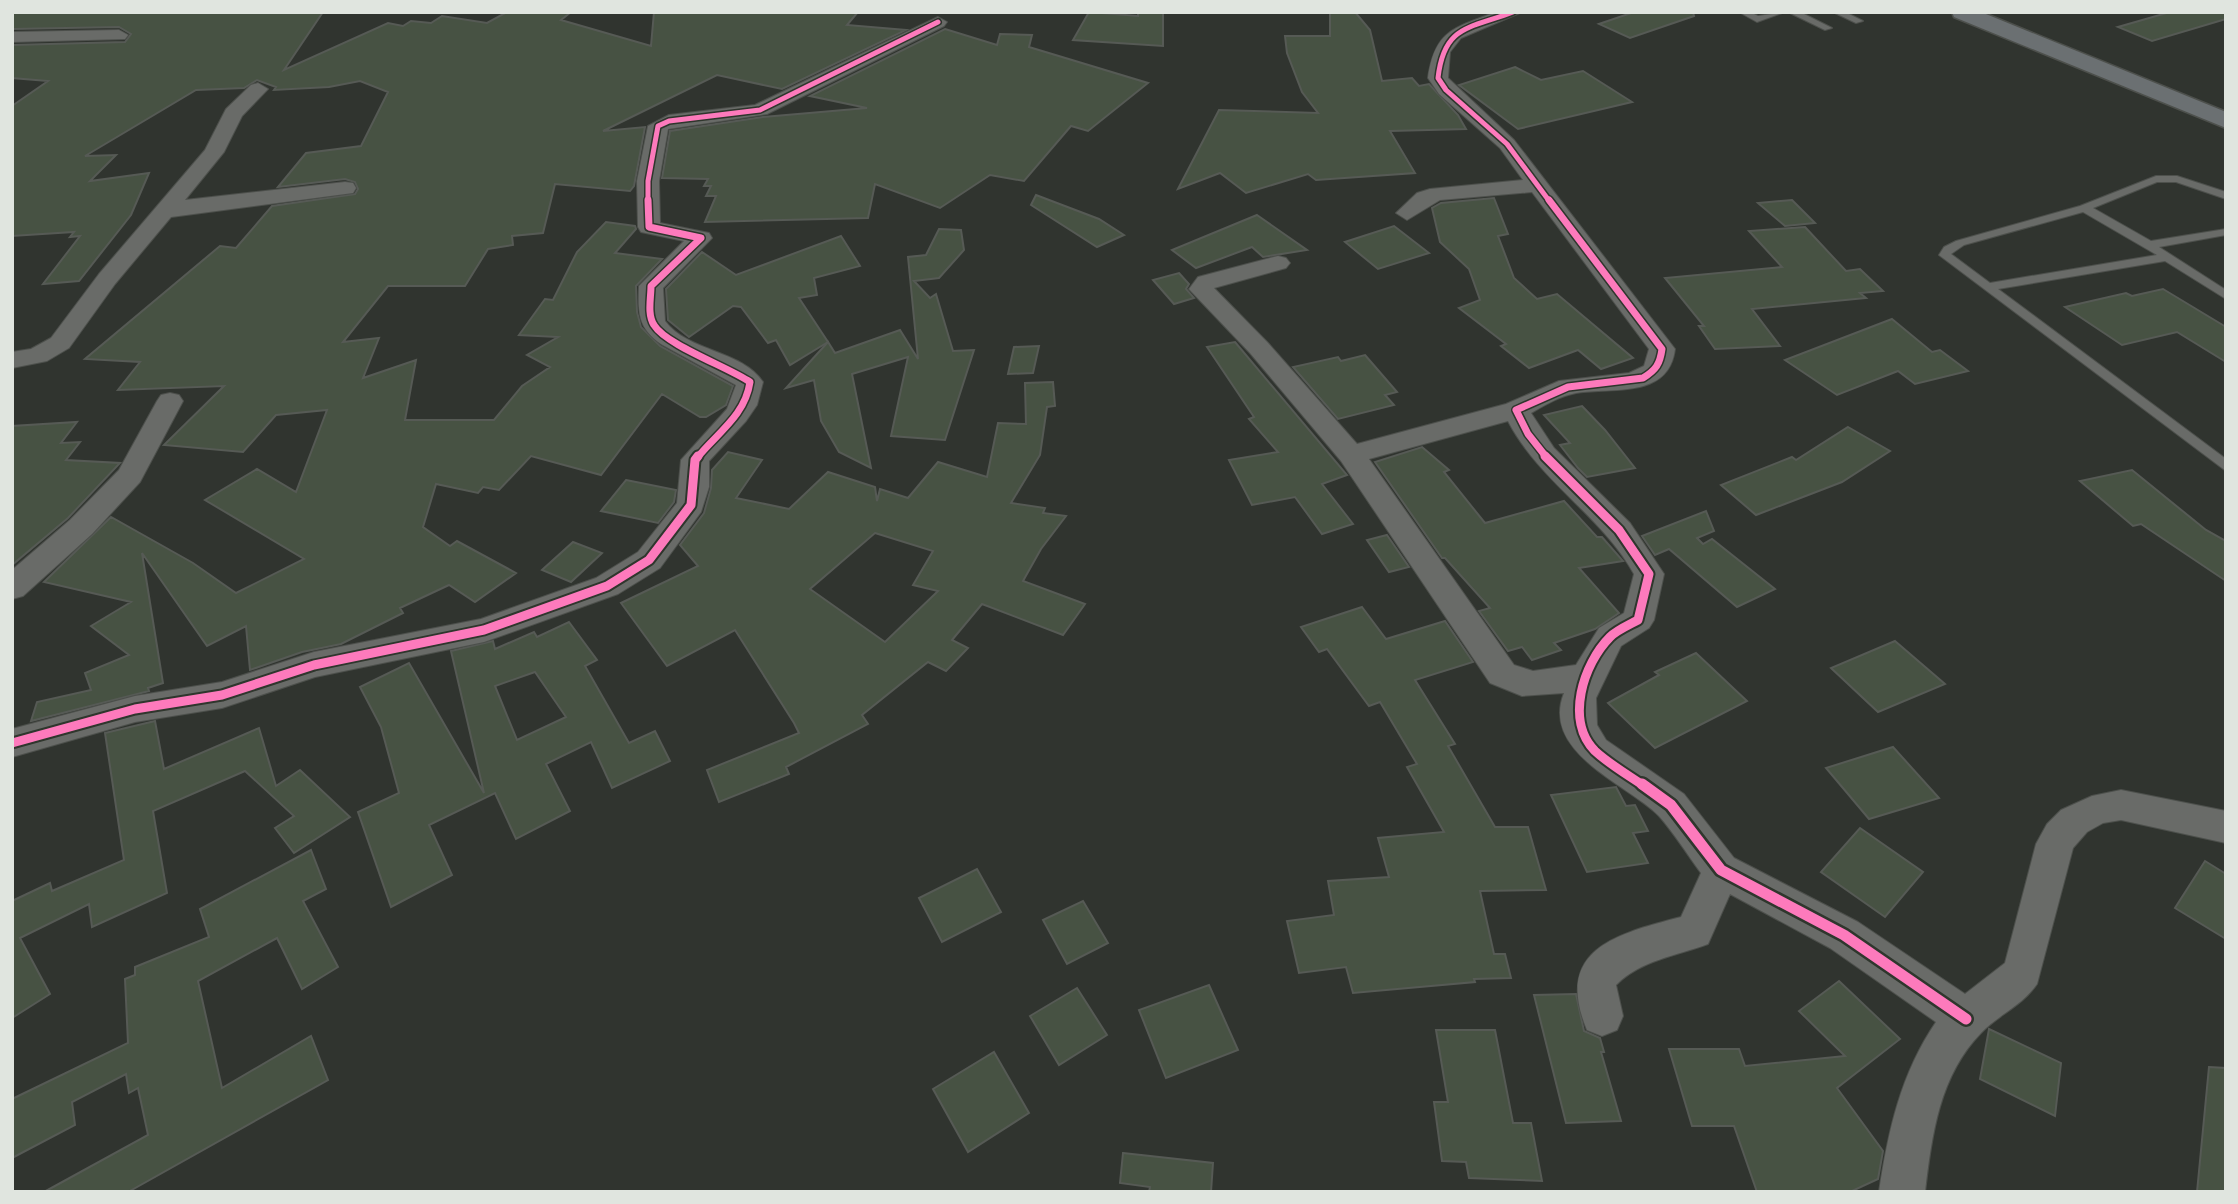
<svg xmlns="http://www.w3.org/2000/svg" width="2238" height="1204" font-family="'Titillium Web',sans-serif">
<rect width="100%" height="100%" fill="#30342f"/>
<!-- building -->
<g fill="#475243" stroke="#565a55" stroke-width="2" fill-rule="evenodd">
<polygon points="12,12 323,12 284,70 388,23 403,26 411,21 431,23 442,16 487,23 507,12 571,12 561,20 651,46 654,12 858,12 847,25 906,30 782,89 717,75 603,131 645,127 634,186 630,191 555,184 543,233 512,236 513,245 488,249 465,286 388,286 343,342 379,338 363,378 416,360 405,420 494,420 522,386 550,367 527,355 558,337 519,335 545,299 553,300 577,252 606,222 635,226 636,229 615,253 662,259 636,286 637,312 641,327 660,346 733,386 726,405 706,417 700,417 662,394 601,475 531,456 499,490 483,487 478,493 436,484 423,527 450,546 457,541 516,573 475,602 449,585 400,608 403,613 341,644 302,652 250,670 246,626 207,646 142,553 163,683 148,688 149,691 31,721 37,702 91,690 85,673 129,655 91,626 131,602 44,582 111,517 193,563 236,593 304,559 205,500 257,469 296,492 327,410 276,415 243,452 164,445 224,386 118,390 140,362 85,359 220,246 236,248 272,206 355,194 358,189 355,182 345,179 278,187 306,153 361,146 388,92 360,81 329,87 274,90 276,87 257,80 244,88 196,90 85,156 116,155 90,181 149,173 131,215 79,281 43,284 80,236 70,237 74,232 12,236 12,106 48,81 12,78 12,45 125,42 131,34 119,27 12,29"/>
<polygon points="1089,12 1138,16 1138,12 1163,12 1163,46 1073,40"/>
<polygon points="1330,12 1355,12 1370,30 1382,81 1412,78 1419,86 1429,84 1458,115 1466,129 1390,131 1415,173 1316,180 1308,174 1246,193 1220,173 1178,189 1219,110 1318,113 1302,92 1287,53 1285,36 1330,36"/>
<polygon points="1634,12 1693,12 1694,16 1630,38 1599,24"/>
<polygon points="2170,12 2226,12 2226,19 2152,41 2118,27"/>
<polygon points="945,29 997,45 1000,34 1032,35 1029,47 1148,83 1088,131 1071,126 1024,181 990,175 940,208 875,184 868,218 705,222 716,196 706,196 711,186 704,186 708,179 662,178 670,131 763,117 867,108 810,96"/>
<polygon points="1515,67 1541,80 1583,71 1632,102 1518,129 1459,85"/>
<polygon points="1036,195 1099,219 1124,235 1097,247 1031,205"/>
<polygon points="1494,198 1508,234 1498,236 1514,278 1537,299 1557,294 1633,358 1601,369 1578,350 1529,368 1501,346 1506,344 1459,308 1480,300 1469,269 1440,242 1432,208 1441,203"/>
<polygon points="1792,200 1815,223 1785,226 1758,203"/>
<polygon points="1257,215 1307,250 1263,257 1252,247 1196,268 1172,250"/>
<polygon points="1394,226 1429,253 1378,269 1345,242"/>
<polygon points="1805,227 1846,271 1860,269 1883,291 1860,293 1866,298 1752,309 1780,346 1715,349 1699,326 1704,326 1665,278 1782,267 1749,231"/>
<polygon points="939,229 961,230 964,250 939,278 914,281 930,298 936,294 953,351 974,350 945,440 891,436 908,357 852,374 871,468 839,452 821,421 814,380 786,388 828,342 835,353 900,330 918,359 908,257 926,255"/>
<polygon points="841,236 860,266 814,278 817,295 799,298 828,342 790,365 776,340 768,343 741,307 733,306 689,337 668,320 666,289 702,252 736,275"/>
<polygon points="1179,273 1189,284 1186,289 1194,298 1174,304 1153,280"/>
<polygon points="2163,289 2226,327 2226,362 2177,332 2122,345 2065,307 2126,293 2132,296"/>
<polygon points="1892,319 1932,352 1940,350 1968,371 1915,384 1898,371 1837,395 1785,360"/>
<polygon points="1235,342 1347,475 1322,484 1353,524 1322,534 1295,497 1252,505 1229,460 1278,452 1249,419 1254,417 1207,347"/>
<polygon points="1039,346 1033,373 1008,374 1014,347"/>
<polygon points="1365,355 1397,392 1385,395 1394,405 1338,419 1293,367 1338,357 1341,361"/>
<path d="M 1053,382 L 1055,406 L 1047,407 L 1040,455 L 1011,503 L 1045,508 L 1043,513 L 1066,516 L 1041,549 L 1023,581 L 1085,604 L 1063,635 L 982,604 L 952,640 L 968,648 L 946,671 L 928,662 L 862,715 L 868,724 L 786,767 L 789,774 L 719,802 L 707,770 L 799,733 L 794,723 L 735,630 L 667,666 L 621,603 L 698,566 L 680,545 L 704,513 L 711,488 L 712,470 L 728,452 L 762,460 L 736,498 L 789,509 L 828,472 L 875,487 L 877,501 L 880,489 L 908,498 L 938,462 L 987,477 L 998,423 L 1026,424 L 1025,383 ZM 875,533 L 933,551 L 913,585 L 938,591 L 885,642 L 810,589 Z"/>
<polygon points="1582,406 1605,430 1635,468 1587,477 1578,468 1560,445 1570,443 1544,415"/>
<polygon points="77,422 61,443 80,442 66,460 120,463 68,518 12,565 12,426"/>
<polygon points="1848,427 1890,451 1842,482 1756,515 1721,485 1792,457 1796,460"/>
<polygon points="1422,447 1449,470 1444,472 1485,523 1564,501 1597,537 1602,537 1623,561 1579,568 1619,613 1595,629 1554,643 1561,650 1532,660 1522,647 1508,651 1479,611 1490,608 1445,558 1442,558 1375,462"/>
<polygon points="2132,470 2206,530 2226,541 2226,581 2141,524 2133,526 2080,481"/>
<polygon points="626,480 676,490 674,502 658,523 601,511"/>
<polygon points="1706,511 1714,531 1697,538 1703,544 1712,539 1775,589 1737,607 1669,549 1655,555 1642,536"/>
<polygon points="1387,535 1409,567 1389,572 1367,540"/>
<polygon points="573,542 602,553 571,582 542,570"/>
<polygon points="1362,607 1386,639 1445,621 1473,662 1415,680 1455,744 1448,746 1495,827 1528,827 1546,890 1480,891 1494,954 1505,954 1511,978 1474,979 1475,982 1353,993 1346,967 1299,973 1287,921 1334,915 1328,881 1389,877 1378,838 1444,832 1407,767 1417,764 1380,702 1369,706 1327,649 1319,652 1301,627"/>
<path d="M 569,622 L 597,660 L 585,666 L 629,743 L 655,731 L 670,761 L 612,788 L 591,742 L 546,764 L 570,811 L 516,839 L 495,793 L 429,825 L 452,875 L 391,907 L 358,812 L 399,793 L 381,727 L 360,687 L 409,663 L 484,793 L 451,651 L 493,641 L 495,649 L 534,632 L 537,637 ZM 535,672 L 566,717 L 517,740 L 495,686 Z"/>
<polygon points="1895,641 1945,684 1878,712 1831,668"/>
<polygon points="1696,653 1747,701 1655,748 1608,703 1659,675 1655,672"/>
<polygon points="155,721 164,769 259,728 276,786 300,770 350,817 294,853 275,828 294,816 245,771 153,811 167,893 92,927 89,904 20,938 50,994 12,1018 12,901 50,883 52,891 124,860 105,733"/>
<polygon points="1893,747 1939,798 1869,819 1826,768"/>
<polygon points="1616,787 1626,806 1635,805 1648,831 1633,833 1648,863 1587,872 1551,795"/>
<polygon points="1860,828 1923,872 1885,917 1821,872"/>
<polygon points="311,850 326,889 303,901 338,967 302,989 277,938 198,981 222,1088 311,1036 328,1080 128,1192 44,1192 148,1135 138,1088 129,1093 126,1074 72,1102 75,1125 12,1158 12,1099 128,1043 125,979 135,975 135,967 209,937 200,909"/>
<polygon points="2205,861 2226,874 2226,939 2175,908"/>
<polygon points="977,869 1001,912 942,942 919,898"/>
<polygon points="1083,901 1108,943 1067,964 1043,920"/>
<polygon points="1839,981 1900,1039 1837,1088 1883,1151 1878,1179 1850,1192 1757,1192 1734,1126 1692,1126 1669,1049 1739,1049 1745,1066 1845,1056 1799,1011"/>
<polygon points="1209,985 1238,1050 1166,1078 1139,1010"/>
<polygon points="1077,988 1107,1035 1059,1065 1030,1016"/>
<polygon points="1576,994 1584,1031 1600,1038 1604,1052 1601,1052 1621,1121 1566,1123 1534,995"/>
<polygon points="1989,1029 2061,1063 2055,1116 1980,1079"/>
<polygon points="1436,1030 1495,1030 1513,1123 1531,1123 1542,1181 1469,1178 1466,1162 1442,1161 1434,1102 1448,1102"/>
<polygon points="994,1052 1029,1113 968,1152 933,1089"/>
<polygon points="2209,1067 2226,1068 2226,1192 2197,1192"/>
<polygon points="1123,1153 1213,1163 1211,1192 1149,1192 1150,1187 1120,1183"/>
</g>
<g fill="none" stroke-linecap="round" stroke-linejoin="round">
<!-- service casing -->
<g stroke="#4d504c" stroke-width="2">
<g id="service">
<polygon points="1739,12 1750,12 1758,16 1785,12 1757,22"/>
<polygon points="1788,12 1800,12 1832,28 1825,30"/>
<polygon points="1833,12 1845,12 1863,21 1856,23"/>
<path d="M 2156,176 L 2177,176 L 2226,192 L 2226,199 L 2176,182 L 2157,182 L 2093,208 L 2151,241 L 2226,229 L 2226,235 L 2159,247 L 2226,290 L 2226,299 L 2165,261 L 1998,289 L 2226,459 L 2226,471 L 1939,255 L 1944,247 L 1956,241 L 2080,206 ZM 2083,212 L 2157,255 L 1990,283 L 1951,254 L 1964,245 Z"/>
</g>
</g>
<!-- minor casing -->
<g stroke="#4d504c" stroke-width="2">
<g id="minor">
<path d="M 1496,12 L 1522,12 L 1461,38 L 1450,52 L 1448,78 L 1514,140 L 1675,349 C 1669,399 1613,387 1576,393 C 1560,396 1545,405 1531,413 L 1554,448 L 1630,523 L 1664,574 L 1654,620 L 1649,628 L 1621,646 L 1596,698 L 1597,725 L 1606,740 L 1684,794 L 1734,858 L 1858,922 L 1965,994 L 2005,963 L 2036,844 L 2047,824 L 2061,810 L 2092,796 L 2121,790 L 2226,811 L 2226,843 L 2121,820 L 2103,823 L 2087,832 L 2073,848 L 2037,984 C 2022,1006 1998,1015 1981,1033 C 1939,1076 1932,1135 1925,1192 L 1879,1192 C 1888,1131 1901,1073 1936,1022 L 1830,948 L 1730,894 L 1708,944 C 1676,956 1641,960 1616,985 L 1623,1016 L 1617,1030 L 1602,1036 L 1587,1030 C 1553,949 1617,934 1681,917 L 1701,873 C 1687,854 1674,833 1659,816 C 1629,785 1540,753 1564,693 L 1522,696 L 1490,683 L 1341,461 L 1250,353 L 1189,289 L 1198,277 L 1278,256 L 1286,258 L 1290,263 L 1286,268 L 1214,288 L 1268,343 L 1357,444 L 1506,404 L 1559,381 L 1629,373 L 1644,366 L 1649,349 L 1532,192 L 1440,200 L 1407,220 L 1396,213 L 1417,193 L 1430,189 L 1523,180 L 1500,148 L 1439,94 L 1428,78 C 1435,29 1455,28 1496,12 ZM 1508,421 C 1539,481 1601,515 1634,574 L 1624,613 L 1599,628 L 1576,665 L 1533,671 L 1514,665 L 1369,459 Z"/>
<path d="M 938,17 L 947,22 L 944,26 L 767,114 L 668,129 L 659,181 L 660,223 L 709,233 L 712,238 L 663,288 L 665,321 C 688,352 742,350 763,382 L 757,405 L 746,421 L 709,461 L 709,487 L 701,512 L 660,568 L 618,594 L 484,642 L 315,677 L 222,708 L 135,722 L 12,757 L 12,729 L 135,696 L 222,682 L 314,652 L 481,619 L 596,578 L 638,552 L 677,503 L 681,460 L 727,409 L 736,385 L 661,344 C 638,328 638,313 639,286 L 684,241 L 641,232 L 638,227 L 637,181 L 648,126 L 669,115 L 755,105 Z"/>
<polygon points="119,30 128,35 125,39 12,42 12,32"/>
<polygon points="258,83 268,89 242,116 224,152 185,200 345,182 353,183 356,188 353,193 171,217 115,284 69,348 47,361 12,368 12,352 31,349 51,338 99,274 205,150 226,109 251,85"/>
<polygon points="170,393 179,395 183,401 140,482 92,534 23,596 12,599 12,570 70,520 119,470 157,401 161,395"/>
</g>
</g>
<!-- primary casing -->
<g stroke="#4d504c" stroke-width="3">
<polygon id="primary" points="1952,12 1981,12 2226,112 2226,128 1954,17"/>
</g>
<!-- service -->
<use href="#service" fill="#696b68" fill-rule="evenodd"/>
<!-- minor -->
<use href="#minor" fill="#696b68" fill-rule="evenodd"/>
<!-- primary -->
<use href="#primary" fill="#6b7072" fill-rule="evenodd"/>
<!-- cycleway-far3 casing -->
<g stroke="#2f362d" stroke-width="8">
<g id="cycleway-far3">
<path d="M 1513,12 C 1469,29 1444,25 1438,78 L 1446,90 L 1507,144 L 1550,202"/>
<polyline points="648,202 648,181 658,126 669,121 760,110 938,22"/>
</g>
</g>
<!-- cycleway-far2 casing -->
<g stroke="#2f362d" stroke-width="10">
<g id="cycleway-far2">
<path d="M 648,200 L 649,227 L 701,238 L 651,286 C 651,298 647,314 654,325 C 666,345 728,367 750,382 C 745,416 717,433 697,458"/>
<path d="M 1547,458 L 1528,434 L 1516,410 L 1568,387 L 1643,378 C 1656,370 1660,364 1662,349 L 1549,200"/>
</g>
</g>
<!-- cycleway-far1 casing -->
<g stroke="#2f362d" stroke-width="13">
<g id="cycleway-far1">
<path d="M 1545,456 L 1619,530 L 1649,574 L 1638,620 C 1629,625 1617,630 1610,637 C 1583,664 1565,721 1595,751 C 1609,764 1628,775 1644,786"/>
<polyline points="12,743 135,709 222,695 314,665 484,630 607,586 649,560 691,505 695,460 698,456"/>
</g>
</g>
<!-- cycleway casing -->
<g stroke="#2f362d" stroke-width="16">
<polyline id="cycleway" points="1642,784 1671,805 1721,870 1844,935 1966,1019"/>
</g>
<!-- cycleway-far3 -->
<use href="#cycleway-far3" stroke="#fd7abc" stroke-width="5"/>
<!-- cycleway-far2 -->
<use href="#cycleway-far2" stroke="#fd7abc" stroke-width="7"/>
<!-- cycleway-far1 -->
<use href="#cycleway-far1" stroke="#fd7abc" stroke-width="9"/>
<!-- cycleway -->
<use href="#cycleway" stroke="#fd7abc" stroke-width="11"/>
</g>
<!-- border -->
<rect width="2238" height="1204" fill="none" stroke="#e0e5df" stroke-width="28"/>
</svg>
